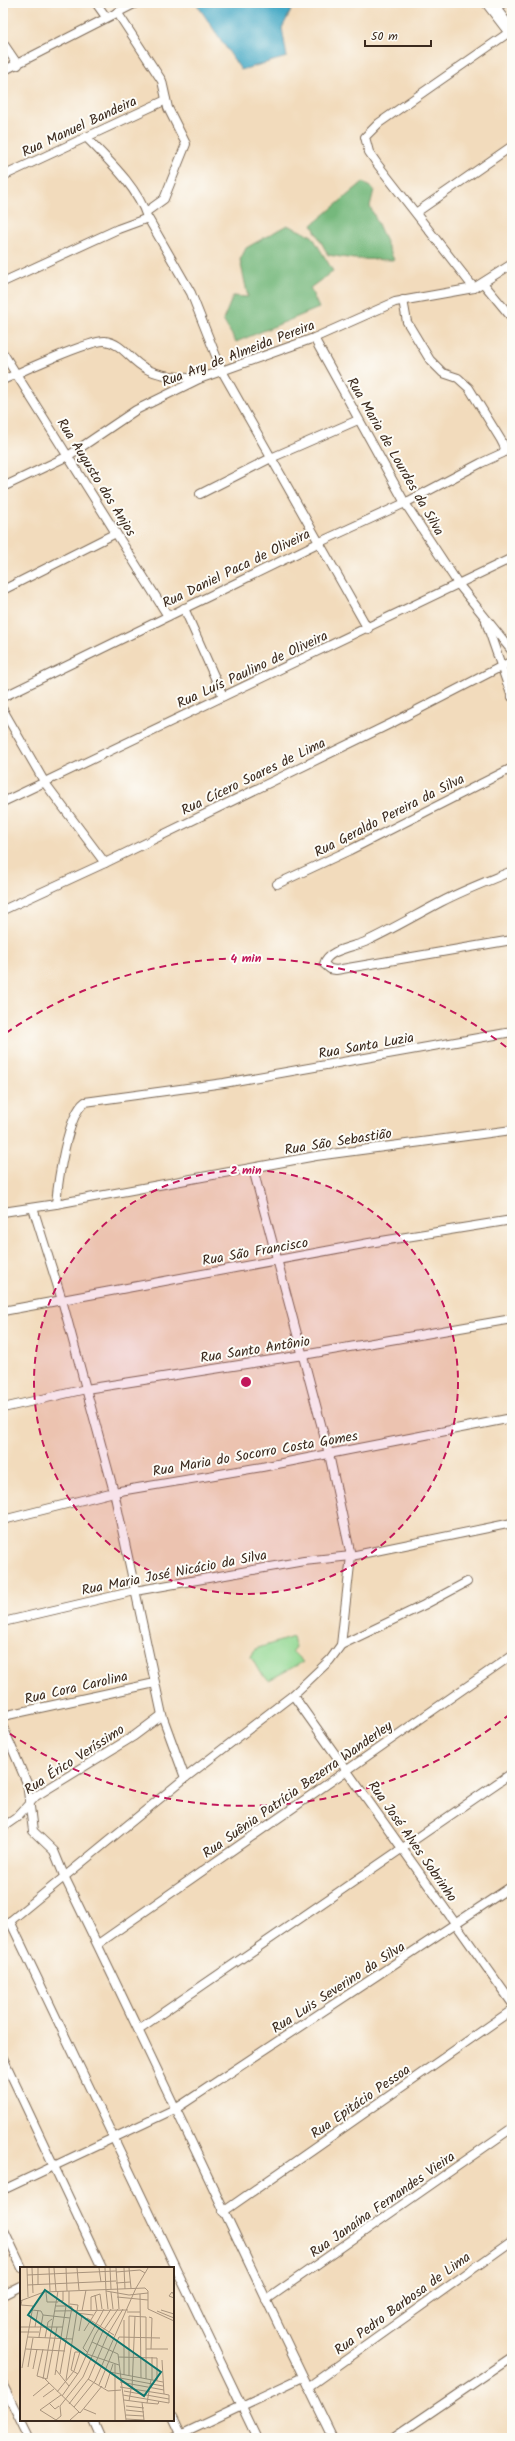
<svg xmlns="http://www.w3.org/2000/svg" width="515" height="2441" font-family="Kalam,sans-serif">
<rect width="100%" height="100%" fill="#fdfcf7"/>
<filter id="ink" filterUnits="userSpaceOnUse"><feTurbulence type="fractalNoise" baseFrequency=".025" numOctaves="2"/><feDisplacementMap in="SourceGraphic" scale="8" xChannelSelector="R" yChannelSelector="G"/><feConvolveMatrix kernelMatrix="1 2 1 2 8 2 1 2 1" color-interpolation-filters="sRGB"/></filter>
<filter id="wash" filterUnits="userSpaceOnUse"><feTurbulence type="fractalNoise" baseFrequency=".012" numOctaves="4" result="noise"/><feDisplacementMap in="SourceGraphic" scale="16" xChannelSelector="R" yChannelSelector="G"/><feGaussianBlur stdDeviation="0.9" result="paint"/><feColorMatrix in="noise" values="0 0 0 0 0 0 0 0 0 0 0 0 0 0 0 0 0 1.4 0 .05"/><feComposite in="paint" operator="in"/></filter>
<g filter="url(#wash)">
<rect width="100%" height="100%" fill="#f2dbbc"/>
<!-- green -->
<polygon fill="#91d791" stroke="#668058" points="293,1637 295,1647 292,1651 303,1662 269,1680 260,1673 251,1657 255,1649"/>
<!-- forest -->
<g fill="#74b87b" stroke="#58714c">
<polygon points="363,182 374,190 370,206 394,260 354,259 328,255 312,225"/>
<polygon points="287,225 312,236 333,271 310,288 319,308 236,342 223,320 233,296 248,297 240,260 246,248"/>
</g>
<!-- water -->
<polygon fill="#45a9c5" stroke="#406a72" points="196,3 295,3 282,28 287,57 241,70"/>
</g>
<g filter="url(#ink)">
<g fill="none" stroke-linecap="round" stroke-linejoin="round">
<!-- street casing -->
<g stroke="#7b6855" stroke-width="10">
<g id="street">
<polyline points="96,3 106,17"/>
<polyline points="495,10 503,3"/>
<polyline points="117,12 162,81 168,108 186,144 164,199 146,212"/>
<polyline points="3,43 18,65"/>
<polyline points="3,71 136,3"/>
<path d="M 86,137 C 108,160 137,186 147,217"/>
<polyline points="3,176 166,100"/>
<polyline points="417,212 512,146"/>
<polyline points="3,282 118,229 148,218 191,293 222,371 368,629"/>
<polyline points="483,283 512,318"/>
<polyline points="474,288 378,165 369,152 365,137 379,123 511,31"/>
<polyline points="314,338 405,503 459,585 512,651"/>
<polyline points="3,353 168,616"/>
<path d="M 3,380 C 20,372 90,340 105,341 C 122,343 131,361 145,368 C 160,377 181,377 198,379"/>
<polyline points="3,487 68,456 136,410 199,379 314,338 395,302 474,288 512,264"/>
<polyline points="200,494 271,458 358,420"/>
<polyline points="3,590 116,533"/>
<polyline points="184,608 223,696"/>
<polyline points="486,622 512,697"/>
<polyline points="3,697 320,542 405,503 481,463 503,453 505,448 501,440 469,388 458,378 443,373 430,360 407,322 403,300"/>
<polyline points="3,710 45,783 105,863"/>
<polyline points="3,802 512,558"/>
<path d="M 512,871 C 488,881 464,890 441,902 C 416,915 391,930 365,942 C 353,947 327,950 324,964 L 330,969 L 336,970 L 512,940"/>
<polyline points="277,884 350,850 512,768"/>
<polyline points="3,910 105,863 392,723 512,661"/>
<path d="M 56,1204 C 58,1182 67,1115 85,1102 L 224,1083 L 512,1032"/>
<polyline points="33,1208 62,1300 114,1492 162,1715 185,1778"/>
<polyline points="3,1212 56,1204 316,1156 512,1130"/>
<polyline points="3,1311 369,1243 512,1220"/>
<polyline points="3,1408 86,1389 303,1355 512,1319"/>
<polyline points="3,1520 114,1492 262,1467 512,1418"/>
<polyline points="3,1622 135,1591 304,1561 351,1556 512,1523"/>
<polyline points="341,1645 424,1605 467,1582"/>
<polyline points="293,1695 512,2003"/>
<polyline points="3,1716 155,1683"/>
<path d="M 3,1727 L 27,1783 L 33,1831 L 54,1851 L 65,1878 C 156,2064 242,2252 333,2438"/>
<polyline points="3,1827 16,1818 36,1796 134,1736 162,1715"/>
<polyline points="10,1921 257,2438"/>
<polyline points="3,1927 185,1778 293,1695 330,1660 341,1645 351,1556 329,1454 253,1169"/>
<polyline points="98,1944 512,1655"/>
<polyline points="139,2029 512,1773"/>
<polyline points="3,2058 102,2268"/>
<polyline points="3,2190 177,2108 512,1886"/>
<polyline points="223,2212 512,2010"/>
<polyline points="3,2228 22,2268"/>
<polyline points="3,2295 21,2286"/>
<polyline points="266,2300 512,2128"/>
<polyline points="3,2385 29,2438"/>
<polyline points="308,2387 512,2241"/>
<polyline points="173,2417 183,2438"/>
<polyline points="93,2420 101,2438"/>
<polyline points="174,2438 303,2377"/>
<polyline points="393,2438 512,2357"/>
</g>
</g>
<!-- primary casing -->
<g stroke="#7b6855" stroke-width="15">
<polyline id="primary" points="489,3 512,33"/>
</g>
<!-- street -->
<use href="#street" stroke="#fff" stroke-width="8"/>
<!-- primary -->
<use href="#primary" stroke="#fff" stroke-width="13"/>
</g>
</g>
<!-- distance rings -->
<circle cx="246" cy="1382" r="212" fill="#c2185b" fill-opacity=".12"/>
<g fill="none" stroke="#c2185b" stroke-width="2" stroke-dasharray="7 5">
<circle cx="246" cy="1382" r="212"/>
<path d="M510 1714A424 424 0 0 1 6 1731M6 1033A424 424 0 0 1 510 1050"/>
</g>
<g text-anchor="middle" stroke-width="4" stroke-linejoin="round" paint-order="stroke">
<!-- street labels -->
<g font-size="14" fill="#3b2a1e" stroke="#fdfcf7">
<text transform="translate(79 126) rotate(-25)" y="5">Rua Manuel Bandeira</text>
<text transform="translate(238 353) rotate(-21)" y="5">Rua Ary de Almeida Pereira</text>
<text transform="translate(396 456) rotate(60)" y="5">Rua Maria de Lourdes da Silva</text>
<text transform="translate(97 477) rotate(58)" y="5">Rua Augusto dos Anjos</text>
<text transform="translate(236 568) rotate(-26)" y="5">Rua Daniel Paca de Oliveira</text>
<text transform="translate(252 669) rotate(-25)" y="5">Rua Luís Paulino de Oliveira</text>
<text transform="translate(253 776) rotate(-26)" y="5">Rua Cícero Soares de Lima</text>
<text transform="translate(389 815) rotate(-27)" y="5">Rua Geraldo Pereira da Silva</text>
<text transform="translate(366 1045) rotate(-10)" y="5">Rua Santa Luzia</text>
<text transform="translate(338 1141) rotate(-9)" y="5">Rua São Sebastião</text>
<text transform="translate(255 1251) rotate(-10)" y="5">Rua São Francisco</text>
<text transform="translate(255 1349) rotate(-9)" y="5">Rua Santo Antônio</text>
<text transform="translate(255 1453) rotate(-10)" y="5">Rua Maria do Socorro Costa Gomes</text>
<text transform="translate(174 1572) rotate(-11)" y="5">Rua Maria José Nicácio da Silva</text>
<text transform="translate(76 1687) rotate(-13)" y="5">Rua Cora Carolina</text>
<text transform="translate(74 1759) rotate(-33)" y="5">Rua Érico Veríssimo</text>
<text transform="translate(297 1789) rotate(-35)" y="5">Rua Suênia Patrícia Bezerra Wanderley</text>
<text transform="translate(413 1841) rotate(55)" y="5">Rua José Alves Sobrinho</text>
<text transform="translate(338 1987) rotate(-33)" y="5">Rua Luis Severino da Silva</text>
<text transform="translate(360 2101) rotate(-35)" y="5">Rua Epitácio Pessoa</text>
<text transform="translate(382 2204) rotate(-35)" y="5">Rua Janaína Fernandes Vieira</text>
<text transform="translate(402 2303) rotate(-36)" y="5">Rua Pedro Barbosa de Lima</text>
</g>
</g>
<!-- overview -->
<g transform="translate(20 2267)">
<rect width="154" height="154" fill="#f2dbbc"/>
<path fill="none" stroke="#a9947d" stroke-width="1" d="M 7,1 L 8,30M 12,1 L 13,26M 18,1 L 18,18M 29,1 L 30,24M 34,1 L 36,24M 46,1 L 47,24M 57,1 L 59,23M 79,1 L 81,15M 85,1 L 86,24 L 109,28 L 128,26M 90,1 L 91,22M 96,1 L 99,42M 104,1 L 105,22M 109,1 L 111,21M 96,5 L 120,3 L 125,6M 7,8 L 96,4M 96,16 L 110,15M 7,18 L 96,14M 86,24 L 88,42M 26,25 L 27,35 L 38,35M 91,25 L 93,42M 80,27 L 82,42M 120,27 L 121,111M 154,28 L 152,25 L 149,29 L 154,31M 97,30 L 128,33M 0,34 L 24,25 L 125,21 L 128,24 L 128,42 L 154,54M 38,34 L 43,34 L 43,24M 12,43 L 21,44 L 23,48M 71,43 L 71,30 L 80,27M 141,43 L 154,47M 35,44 L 108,43M 62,44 L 66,23M 137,44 L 154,51M 107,45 L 120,45M 56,46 L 73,48M 109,49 L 126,50M 126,50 L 126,112M 129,50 L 132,51 L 131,82M 67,51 L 94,68M 104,53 L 104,108M 0,60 L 43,60M 15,60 L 18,43M 59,64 L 62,48M 64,64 L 77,43 L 75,28M 0,65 L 19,65M 8,70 L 53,72M 19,70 L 23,48 L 50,51M 25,71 L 28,55 L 32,52M 72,75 L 98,87 L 106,153M 6,82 L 45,84M 23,82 L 17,109 L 27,112 L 37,60M 126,82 L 148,82M 67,85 L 63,81 L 84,42M 67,87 L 99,98M 98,90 L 137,91 L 137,114M 132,90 L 132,113M 95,97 L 95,153M 8,100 L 13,71M 2,101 L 13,39 L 1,38 L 2,33M 13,102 L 17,82M 36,103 L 49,119M 90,105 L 143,115M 40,107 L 52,40 L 49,39 L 49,24M 58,107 L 51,103 L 55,85 L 60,85M 35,108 L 46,39 L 36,39M 109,109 L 109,49M 100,111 L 143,119M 23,112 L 38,24M 25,112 L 60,146 L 82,119M 68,112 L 88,124 L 101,123M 46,113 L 58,38 L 50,37M 100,115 L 144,123M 79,118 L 99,70 L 140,71M 100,120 L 144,127 L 142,93M 85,121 L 93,97M 112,122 L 115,49M 104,124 L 149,132M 37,125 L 54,104 L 60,85M 103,128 L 149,136 L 149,128 L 144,127M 13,129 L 29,116M 42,129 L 59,105 L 75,68 L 91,42M 23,130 L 34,122M 104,133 L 127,136 L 131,113M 109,134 L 111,122M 122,135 L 124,153M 29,136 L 35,142 L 39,139M 127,136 L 138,137 L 139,134M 49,137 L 69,111 L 88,67 L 103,42M 106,139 L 124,141M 54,140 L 75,114 L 116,21 L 128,1M 64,142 L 76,147M 106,143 L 124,145M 106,148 L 124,149M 106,152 L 124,153M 36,153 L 41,149 L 40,139 L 63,110 L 83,64 L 98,42M 36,153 L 20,143 L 41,128M 50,153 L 59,145"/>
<path fill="#0f766e" fill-opacity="0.15" stroke="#0f766e" stroke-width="2" d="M 25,23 L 141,105 L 124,129 L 8,48 Z"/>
<rect width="154" height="154" fill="none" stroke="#3b2a1e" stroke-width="2"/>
</g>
<circle cx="246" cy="1382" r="6" fill="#c2185b" stroke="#fdfcf7" stroke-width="2"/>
<g font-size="12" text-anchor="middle" font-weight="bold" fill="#c2185b" stroke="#fdfcf7" stroke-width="4" stroke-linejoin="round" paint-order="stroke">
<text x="246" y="962">4 min</text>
<text x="246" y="1174">2 min</text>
</g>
<!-- margin -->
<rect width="515" height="2441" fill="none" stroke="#fdfcf7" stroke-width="16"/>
<!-- scale -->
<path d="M365 40v6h66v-6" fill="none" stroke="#3b2a1e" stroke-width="2"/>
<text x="371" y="40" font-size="12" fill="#3b2a1e" stroke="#fdfcf7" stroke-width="3" paint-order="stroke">50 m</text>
</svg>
